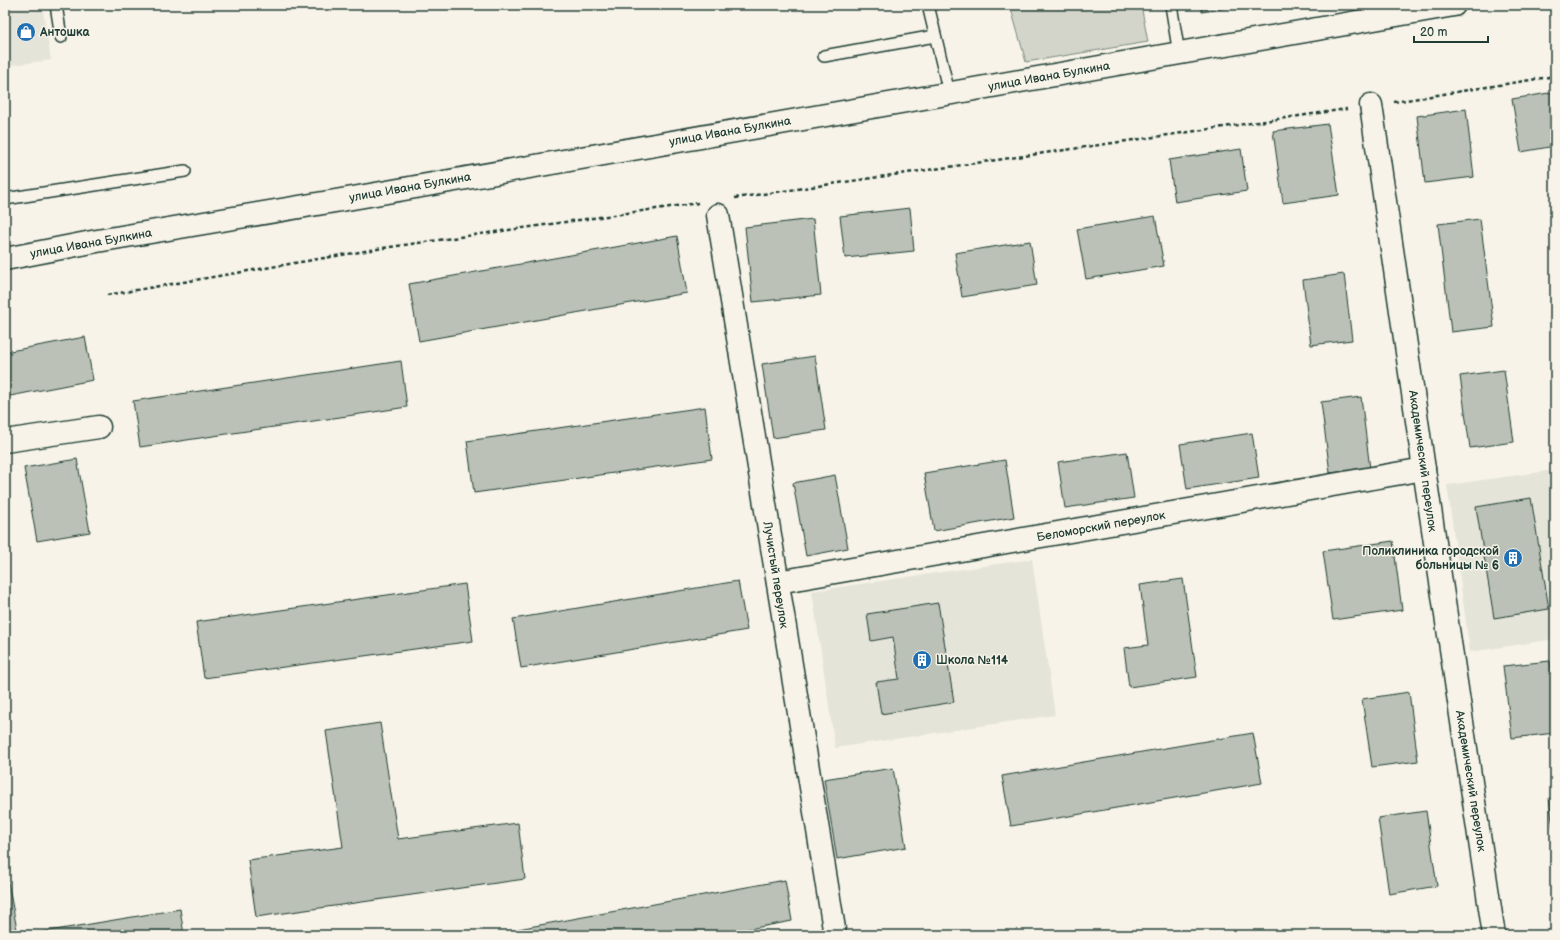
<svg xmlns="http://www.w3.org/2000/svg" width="1560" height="940" font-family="'Balsamiq Sans',sans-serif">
<rect width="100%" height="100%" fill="#f7f3e8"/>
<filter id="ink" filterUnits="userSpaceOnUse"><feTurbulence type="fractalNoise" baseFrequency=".025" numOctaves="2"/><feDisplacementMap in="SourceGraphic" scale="8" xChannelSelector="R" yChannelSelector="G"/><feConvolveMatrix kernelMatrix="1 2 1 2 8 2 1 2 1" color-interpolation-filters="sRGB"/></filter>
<g filter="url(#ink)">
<!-- built -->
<g fill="#e5e4d9">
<polygon points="5,5 42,5 51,60 5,66"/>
<polygon points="1555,470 1555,639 1470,652 1447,485"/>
<polygon points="1032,559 1055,715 835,748 812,591"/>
</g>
<!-- grass -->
<polygon fill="#d3d5ca" stroke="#79897f" points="1010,5 1141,5 1148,42 1026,62"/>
<!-- building -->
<g fill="#bbc1b6" stroke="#1f3d34">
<polygon points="1201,5 1244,5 1202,12"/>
<polygon points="1555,92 1555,146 1521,152 1512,99"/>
<polygon points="1466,109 1474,177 1425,183 1417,116"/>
<polygon points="1328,124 1339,195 1283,203 1273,131"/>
<polygon points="1241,149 1247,191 1175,202 1169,160"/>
<polygon points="910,208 914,251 845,258 840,216"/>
<polygon points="1155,216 1164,266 1086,279 1077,229"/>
<polygon points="813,219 821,295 753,302 745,227"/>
<polygon points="1480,219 1494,327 1451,332 1438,224"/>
<polygon points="677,236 687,293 419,341 409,284"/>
<polygon points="1030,241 1037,285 962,297 955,253"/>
<polygon points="1344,274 1352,340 1311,345 1303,280"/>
<polygon points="85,337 93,380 5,397 5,352"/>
<polygon points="815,356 826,430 773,438 762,364"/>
<polygon points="401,361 407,407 140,447 133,401"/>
<polygon points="1504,370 1514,442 1470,448 1460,376"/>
<polygon points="1361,397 1370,469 1330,473 1321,402"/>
<polygon points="705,407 712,459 474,493 467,441"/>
<polygon points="1252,433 1259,478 1187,489 1180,444"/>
<polygon points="1127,452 1134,498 1065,508 1058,462"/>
<polygon points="77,459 90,532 37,541 24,468"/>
<polygon points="1005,460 1014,517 934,531 924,473"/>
<polygon points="835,475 848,548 806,556 793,483"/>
<polygon points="1531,498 1549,609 1494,618 1476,507"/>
<polygon points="1393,541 1402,610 1333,620 1323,551"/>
<polygon points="1183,579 1197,677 1129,687 1124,648 1148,645 1140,585"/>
<polygon points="738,581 747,630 521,668 513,619"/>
<polygon points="465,584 473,641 204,678 196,622"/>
<polygon points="938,603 954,702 881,714 876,682 899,679 893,637 871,641 867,614"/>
<polygon points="1550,661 1555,704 1555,733 1512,738 1503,666"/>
<polygon points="1409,692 1418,761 1372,767 1362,699"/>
<polygon points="380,723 398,839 518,823 525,879 256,917 248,860 343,847 326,731"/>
<polygon points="1253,733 1262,783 1011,826 1002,776"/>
<polygon points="893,768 906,847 837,859 824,779"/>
<polygon points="1555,797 1555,842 1549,798"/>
<polygon points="1426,811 1437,886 1389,894 1378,818"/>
<polygon points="5,866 18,935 5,935"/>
<polygon points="785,880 792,921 717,935 519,935 518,929"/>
<polygon points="180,909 184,935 25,935"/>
</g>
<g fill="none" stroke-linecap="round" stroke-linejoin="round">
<!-- service casing -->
<g stroke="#1f3d34" stroke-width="14">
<g id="service">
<polyline points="56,5 61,37"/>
<polyline points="928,5 949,93"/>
<polyline points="1171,5 1179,54"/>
<polyline points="824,56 935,36"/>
<polyline points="5,199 185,171"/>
</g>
</g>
<!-- minor casing -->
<g stroke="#1f3d34" stroke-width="25">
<g id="minor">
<polyline points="1371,105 1424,469 1494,935"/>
<polyline points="718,215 835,935"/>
<polyline points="5,259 97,241 347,199 1454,5"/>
<polyline points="5,441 99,427"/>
<polyline points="778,582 1424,469"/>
</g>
</g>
<!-- path -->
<g stroke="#1f3d34" stroke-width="2.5" stroke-dasharray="4 3" stroke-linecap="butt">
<polyline points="1394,102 1555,76"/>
<polyline points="735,198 1347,109"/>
<polyline points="107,295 383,248 698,203"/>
</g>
<!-- service -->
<use href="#service" stroke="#f7f3e8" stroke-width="11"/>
<!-- minor -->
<use href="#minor" stroke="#f7f3e8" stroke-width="22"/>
</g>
</g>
<!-- icons -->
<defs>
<g id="shop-disc" transform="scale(1)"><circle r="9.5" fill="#1f6fb2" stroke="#f7f3e8"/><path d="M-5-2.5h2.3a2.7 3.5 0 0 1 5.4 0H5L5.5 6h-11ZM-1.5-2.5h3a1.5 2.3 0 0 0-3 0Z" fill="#fff"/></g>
<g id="building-disc" transform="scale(1)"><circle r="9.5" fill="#1f6fb2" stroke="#f7f3e8"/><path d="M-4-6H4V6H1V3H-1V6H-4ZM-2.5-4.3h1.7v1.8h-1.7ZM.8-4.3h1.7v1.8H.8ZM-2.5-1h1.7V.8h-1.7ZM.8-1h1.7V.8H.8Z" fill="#fff"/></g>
</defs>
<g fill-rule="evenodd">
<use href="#shop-disc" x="26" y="32"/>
<use href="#building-disc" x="1513" y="558"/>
<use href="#building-disc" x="922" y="660"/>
</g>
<g text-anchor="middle" stroke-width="3" stroke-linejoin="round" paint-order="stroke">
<!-- poi labels -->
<g font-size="12" font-weight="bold" fill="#1f3d34" stroke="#f7f3e8" text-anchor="start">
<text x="40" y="36">Антошка</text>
<text x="1499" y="555" text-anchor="end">Поликлиника городской<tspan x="1499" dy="14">больницы № 6</tspan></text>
<text x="936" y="664">Школа №114</text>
</g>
<!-- street labels -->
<g font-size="12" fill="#1f3d34" stroke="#f7f3e8">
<text transform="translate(1049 76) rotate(-10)" y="4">улица Ивана Булкина</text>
<text transform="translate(730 131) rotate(-10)" y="4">улица Ивана Булкина</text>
<text transform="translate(410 187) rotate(-10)" y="4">улица Ивана Булкина</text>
<text transform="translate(91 243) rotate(-10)" y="4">улица Ивана Булкина</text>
<text transform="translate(1423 461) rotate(82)" y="4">Академический переулок</text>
<text transform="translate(1101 526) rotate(-10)" y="4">Беломорский переулок</text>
<text transform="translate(776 575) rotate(81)" y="4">Лучистый переулок</text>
<text transform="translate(1471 781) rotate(81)" y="4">Академический переулок</text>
</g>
</g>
<!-- margin -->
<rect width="1560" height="940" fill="none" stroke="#f7f3e8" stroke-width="20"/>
<rect x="10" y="10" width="1540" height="920" fill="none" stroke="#1f3d34" stroke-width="1.5" filter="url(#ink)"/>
<!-- scale -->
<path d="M1414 36v6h74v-6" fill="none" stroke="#1f3d34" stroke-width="2"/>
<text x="1420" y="36" font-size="12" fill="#1f3d34" stroke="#f7f3e8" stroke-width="3" paint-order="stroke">20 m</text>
</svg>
